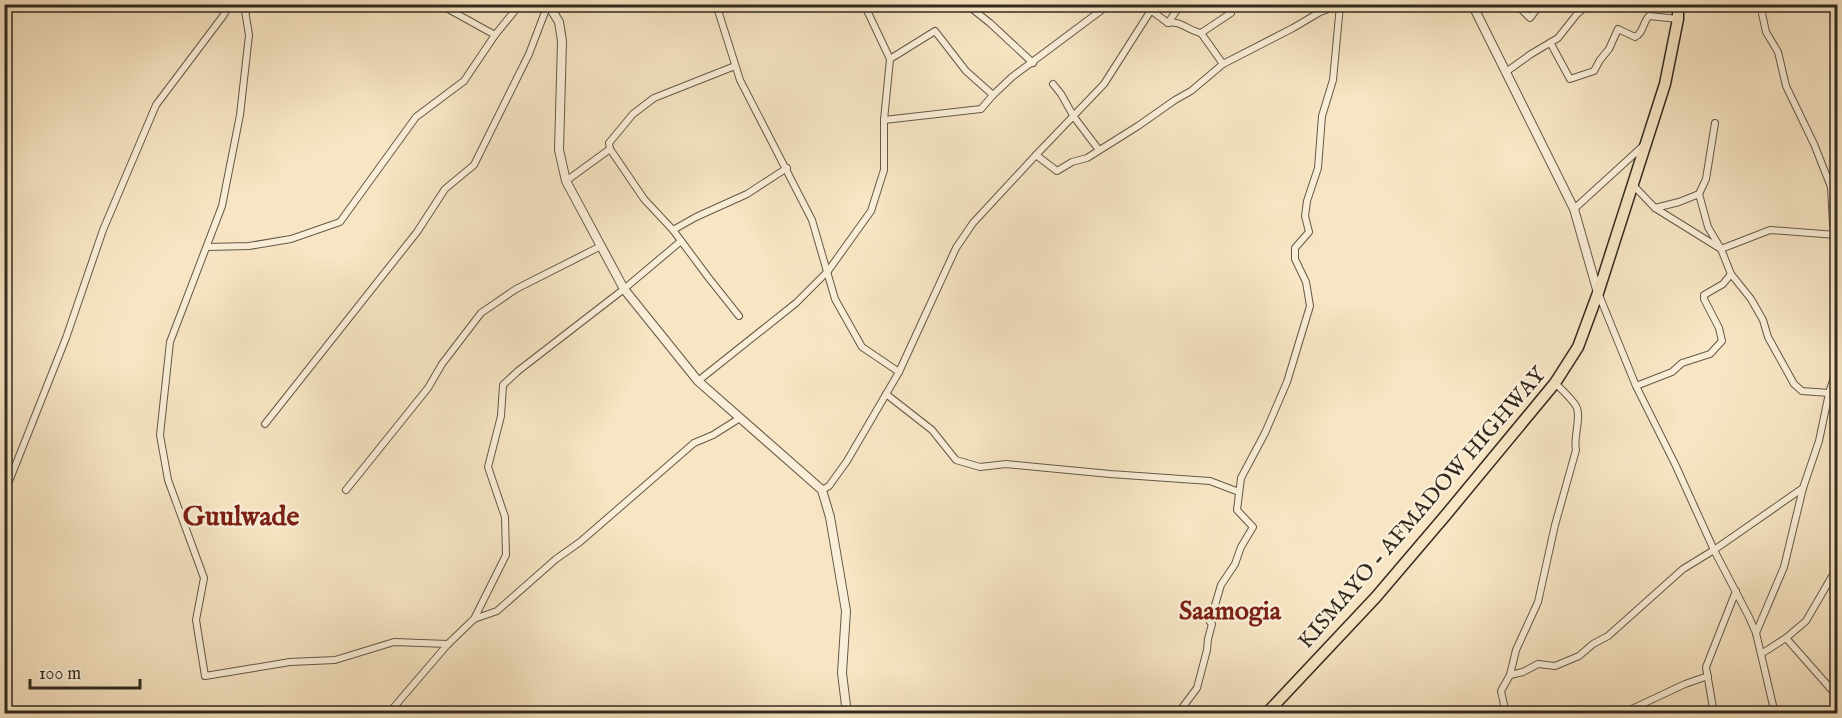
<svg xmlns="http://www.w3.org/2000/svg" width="1842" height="718" font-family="'IM FELL English',serif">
<rect width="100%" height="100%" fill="#f7e5c3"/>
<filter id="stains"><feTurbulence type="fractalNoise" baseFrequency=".00333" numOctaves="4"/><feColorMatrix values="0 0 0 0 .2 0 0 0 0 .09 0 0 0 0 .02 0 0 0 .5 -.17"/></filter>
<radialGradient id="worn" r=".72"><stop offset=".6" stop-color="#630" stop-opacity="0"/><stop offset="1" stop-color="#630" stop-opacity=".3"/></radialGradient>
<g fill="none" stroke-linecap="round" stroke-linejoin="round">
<!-- minor casing -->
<g stroke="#635948" stroke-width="8">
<g id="minor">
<polyline points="244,4 249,35 240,115 222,206 170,342 160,435 168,480 204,578 196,620 205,676 290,662 335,660 394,642 448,644"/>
<polyline points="439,4 495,35"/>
<polyline points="716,4 740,80 812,220 835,299 862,347 899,372"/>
<polyline points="966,4 990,23 1033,63"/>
<polyline points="1516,4 1530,18 1539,6 1554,4"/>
<polyline points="1760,4 1766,32 1778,52 1786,86 1814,144 1831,187 1833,224 1838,238"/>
<polyline points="1152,11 1168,23 1181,4"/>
<path d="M 1168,23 C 1180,20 1189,31 1201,33 L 1223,64"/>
<polyline points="1201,33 1231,13 1232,9 1231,4"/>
<path d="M 1551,44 L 1570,79 L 1594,71 L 1600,60 L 1609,49 L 1618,29 L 1635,37 C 1643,34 1643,22 1649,16 L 1678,19"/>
<polyline points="890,59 935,31 966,71 993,95"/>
<polyline points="735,66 654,98 633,114 609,143 610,149 644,199 673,230 708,277 739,316"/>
<polyline points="1506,72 1531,54 1558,38 1577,14 1589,4"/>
<polyline points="1053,84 1061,94 1074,117 1099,150"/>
<polyline points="884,120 981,109 993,95 1012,77 1107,6 1113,4"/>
<polyline points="1715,123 1706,179 1699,194 1708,227 1721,249 1731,274 1751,299 1763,320 1768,337 1794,384 1802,391 1829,393"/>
<polyline points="1036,155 1057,171 1072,162 1087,158 1138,126 1175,100 1191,91 1223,64 1293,28 1320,12 1341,4"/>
<polyline points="566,181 610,149"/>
<polyline points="1633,185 1655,208 1721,249 1770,230 1836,235"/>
<polyline points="1655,208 1679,202 1699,194"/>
<polyline points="1574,209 1643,146"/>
<polyline points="673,230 696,217 747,194 787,168"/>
<polyline points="207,247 249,246 291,239 340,222 416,117 464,81 495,35 517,8 529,4"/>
<polyline points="1599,295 1636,386 1675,464 1714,550 1749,617 1756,633 1775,714"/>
<polyline points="698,381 796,303 828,271 871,211 884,170 884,120 890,59 864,4"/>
<polyline points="1636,386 1672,372 1682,363 1710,354 1722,341 1719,328 1704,299 1704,295 1723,284 1731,274"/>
<polyline points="886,394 932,430 956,460 980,467 1006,464 1110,474 1210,481 1239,492"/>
<polyline points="265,424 417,232 445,189 474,165 529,54 545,12 545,4"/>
<polyline points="346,490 428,388 442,364 481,313 516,289 601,246"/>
<polyline points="822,490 829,486 847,461 899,372 956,248 973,223 1036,155 1104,84 1155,4"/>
<polyline points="4,494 66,338 103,230 156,105 223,16 230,4"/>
<polyline points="474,619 506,555 505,517 488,467 501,416 503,385 518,371 624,289 681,241"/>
<polyline points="1756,633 1784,567 1803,488 1819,441 1829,393 1838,365"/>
<polyline points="1786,638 1838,697"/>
<polyline points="1761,654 1786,638 1806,621 1838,566"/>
<polyline points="1510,675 1523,672 1538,664 1555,666 1579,656 1593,644 1608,636 1683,569 1714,550 1803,488"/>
<polyline points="388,714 448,644 474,619 497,611 556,559 580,542 694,443 713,435 740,418"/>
<polyline points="1176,714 1182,708 1197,688 1207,650 1208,639 1212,624 1210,622 1221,585 1235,564 1241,547 1253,527 1237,510 1241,478 1265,433 1287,382 1310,306 1306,282 1295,259 1295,248 1309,232 1305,216 1307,201 1318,168 1322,116 1333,80 1340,5"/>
<path d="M 1506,714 L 1501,691 L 1510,675 L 1516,650 L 1538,602 L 1555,525 L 1576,450 C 1573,438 1582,416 1576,406 C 1571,398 1562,390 1555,383"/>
<polyline points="1621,714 1685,684 1708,676"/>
<polyline points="1714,714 1706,667 1736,591"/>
</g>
</g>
<!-- tertiary casing -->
<g stroke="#635948" stroke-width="10">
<g id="tertiary">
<polyline points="548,4 559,22 562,41 559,150 566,181 624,289 698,381 822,490 830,517 846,611 842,673 847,714"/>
<polyline points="1472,4 1574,209 1598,293"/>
</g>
</g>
<!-- primary casing -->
<g stroke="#322a1f" stroke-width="13">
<polyline id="primary" points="1266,714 1376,597 1445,516 1555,383 1578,347 1598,293 1665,84 1678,19 1678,4"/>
</g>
<!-- minor -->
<use href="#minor" stroke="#faeed8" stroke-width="6"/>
<!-- tertiary -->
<use href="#tertiary" stroke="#faeed8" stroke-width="8"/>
<!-- primary -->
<use href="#primary" stroke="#f7e5c3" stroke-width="10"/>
</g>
<g text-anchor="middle" stroke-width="5" stroke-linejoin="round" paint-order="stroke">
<!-- street labels -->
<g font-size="22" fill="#322a1f" stroke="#faeed8">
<text transform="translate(1421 507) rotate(-49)" y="8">KISMAYO - AFMADOW HIGHWAY</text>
</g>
<!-- quarter labels -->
<g font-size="26" font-weight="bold" fill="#7a1f14" stroke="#faeed8">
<text x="1230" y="619">Saamogia</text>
</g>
<!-- district labels -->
<g font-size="28" font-weight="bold" fill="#7a1f14" stroke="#faeed8">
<text x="241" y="525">Guulwade</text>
</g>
</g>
<!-- margin -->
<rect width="1842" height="718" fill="none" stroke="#f7e5c3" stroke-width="24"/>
<rect x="6" y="6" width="1830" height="706" fill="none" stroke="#322a1f" stroke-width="3"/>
<rect x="12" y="12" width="1818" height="694" fill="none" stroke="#322a1f" stroke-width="1.5"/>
<!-- scale -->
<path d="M30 679v9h110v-9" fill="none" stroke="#322a1f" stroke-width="3"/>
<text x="39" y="679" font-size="18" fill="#322a1f" stroke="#faeed8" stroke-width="4.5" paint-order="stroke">100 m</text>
<rect width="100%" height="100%" filter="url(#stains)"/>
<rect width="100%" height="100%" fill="url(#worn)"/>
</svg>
